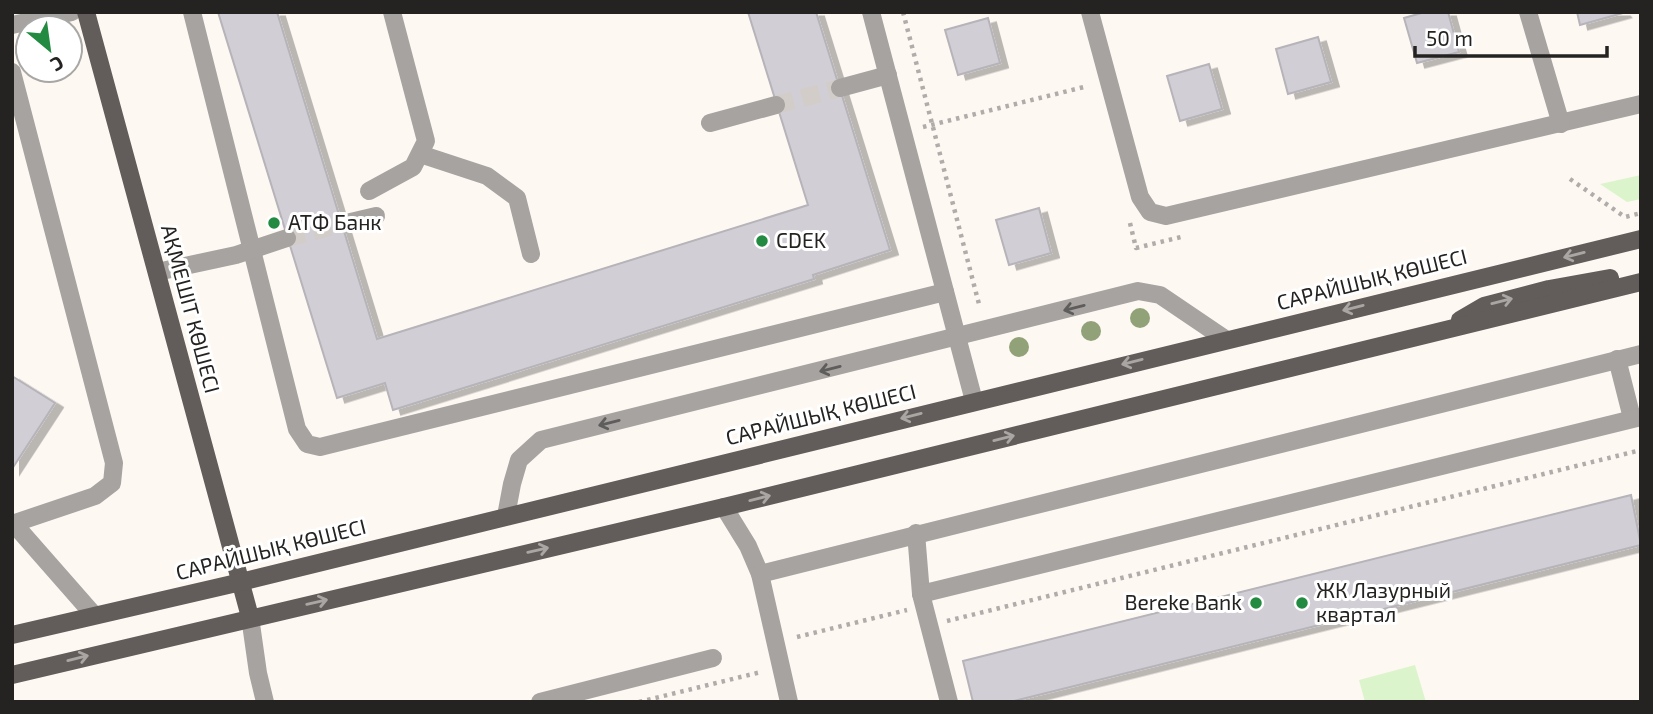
<svg xmlns="http://www.w3.org/2000/svg" width="1653" height="714" font-family="'Exo 2',sans-serif">
<defs>
<filter id="shadow"><feDropShadow dx="8" dy="4.5" stdDeviation="0" flood-color="#0004"/></filter>
</defs>
<rect width="100%" height="100%" fill="#fef8f3"/>
<!-- green -->
<g fill="#dcf4cb">
<polygon points="1641,175 1641,199 1627,202 1600,184"/>
<polygon points="1415,665 1426,702 1365,702 1359,680"/>
</g>
<!-- building -->
<g fill="#d1ced5" stroke="#b6b3b9" stroke-width="2" filter="url(#shadow)">
<polygon points="218,12 277,12 377,339 808,205 748,12 816,12 890,250 813,275 814,279 393,410 385,383 337,398"/>
<polygon points="1425,12 1448,12 1459,52 1417,63 1404,18"/>
<polygon points="1577,12 1622,12 1623,13 1580,25"/>
<polygon points="988,18 1000,63 958,75 945,30"/>
<polygon points="1318,37 1331,82 1288,94 1276,49"/>
<polygon points="1209,64 1222,109 1180,121 1167,76"/>
<polygon points="1039,208 1051,253 1009,265 996,220"/>
<polygon points="12,376 55,403 12,469"/>
<polygon points="1631,495 1641,545 1010,702 973,702 963,661"/>
</g>
<g fill="none" stroke-linecap="round" stroke-linejoin="round">
<!-- minor-tunnel -->
<g stroke="#d3cdc9" stroke-width="18" stroke-dasharray="18 9" stroke-linecap="butt">
<polyline points="776,105 840,88"/>
<polyline points="287,238 342,224"/>
</g>
<!-- path -->
<g stroke="#b1aca9" stroke-width="4.5" stroke-dasharray="3.5 5" stroke-linecap="butt">
<polyline points="903,12 980,308"/>
<polyline points="923,127 1088,86"/>
<polyline points="1570,179 1625,217 1641,213"/>
<polyline points="1130,223 1136,248 1181,237"/>
<polyline points="947,621 1641,450"/>
<polyline points="797,637 907,610"/>
<polyline points="639,702 761,672"/>
</g>
<!-- minor -->
<g stroke="#a6a3a1" stroke-width="18">
<polyline points="192,12 297,429 307,444 320,447 945,292"/>
<polyline points="871,12 974,401"/>
<polyline points="1090,12 1140,197 1150,212 1166,216 1641,104"/>
<polyline points="1528,12 1561,124"/>
<polyline points="12,25 72,12"/>
<polyline points="12,72 114,463 112,483 95,496 12,524"/>
<polyline points="840,88 888,75"/>
<polyline points="710,123 776,105"/>
<polyline points="420,154 487,176 517,198 531,254"/>
<polyline points="369,191 413,167 426,141 392,12"/>
<polyline points="342,224 376,216"/>
<polyline points="157,272 236,255 287,238"/>
<polyline points="1617,359 1632,418"/>
<polyline points="724,507 748,546 760,574 789,702"/>
<polyline points="506,516 512,484 519,460 541,440 1138,291 1160,295 1225,339"/>
<polyline points="14,524 93,614"/>
<polyline points="916,533 921,594 949,702"/>
<polyline points="760,574 1641,354"/>
<polyline points="921,594 1641,417"/>
<polyline points="250,617 258,673 265,702"/>
<polyline points="540,702 713,658"/>
</g>
<!-- major -->
<g stroke="#625d5a" stroke-width="18">
<polyline points="86,12 250,617"/>
<polyline points="1460,320 1484,306 1549,289 1610,278"/>
<polyline points="12,635 241,582 1641,239"/>
<polyline points="12,675 724,507 1641,282"/>
</g>
</g>
<!-- trees -->
<g fill="#92a278">
<circle cx="1140" cy="318" r="10"/>
<circle cx="1091" cy="331" r="10"/>
<circle cx="1019" cy="347" r="10"/>
</g>
<!-- one-way arrows -->
<defs><path id="oneway-shaft" d="M-6 0H5M1.5-3L5.5 0L1.5 3" fill="none" stroke-width="1.6" stroke-linecap="round" stroke-linejoin="round" transform="scale(1.75)"/></defs>
<g stroke="#a9a6a4">
<use href="#oneway-shaft" transform="translate(1574 255) rotate(166)"/>
<use href="#oneway-shaft" transform="translate(1502 301) rotate(-14)"/>
<use href="#oneway-shaft" transform="translate(1353 308) rotate(166)"/>
<use href="#oneway-shaft" transform="translate(1132 362) rotate(166)"/>
<use href="#oneway-shaft" transform="translate(911 416) rotate(166)"/>
<use href="#oneway-shaft" transform="translate(1004 438) rotate(-14)"/>
<use href="#oneway-shaft" transform="translate(760 498) rotate(-14)"/>
<use href="#oneway-shaft" transform="translate(538 550) rotate(-13)"/>
<use href="#oneway-shaft" transform="translate(317 602) rotate(-13)"/>
<use href="#oneway-shaft" transform="translate(78 658) rotate(-14)"/>
</g>
<g stroke="#5f5d5b">
<use href="#oneway-shaft" transform="translate(1074 308) rotate(166)"/>
<use href="#oneway-shaft" transform="translate(830 369) rotate(166)"/>
<use href="#oneway-shaft" transform="translate(609 423) rotate(166)"/>
</g>
<!-- markers -->
<g fill="#228b41" stroke="#fff" stroke-width="2.5">
<circle cx="274" cy="223" r="7"/>
<circle cx="762" cy="241" r="7"/>
<circle cx="1256" cy="603" r="7"/>
<circle cx="1302" cy="603" r="7"/>
</g>
<g text-anchor="middle" stroke-width="6" stroke-linejoin="round" paint-order="stroke">
<!-- poi labels -->
<g font-size="21" fill="#252321" stroke="#fff" text-anchor="start">
<text x="288" y="230">АТФ Банк</text>
<text x="776" y="248">CDEK</text>
<text x="1316" y="598">ЖК Лазурный<tspan x="1316" dy="24">квартал</tspan></text>
<text x="1242" y="610" text-anchor="end">Bereke Bank</text>
</g>
<!-- street labels -->
<g font-size="21" fill="#252321" stroke="#fff">
<text transform="translate(1372 280) rotate(-14)" y="7">САРАЙШЫҚ КӨШЕСІ</text>
<text transform="translate(190 309) rotate(75)" y="7">АҚМЕШІТ КӨШЕСІ</text>
<text transform="translate(821 415) rotate(-14)" y="7">САРАЙШЫҚ КӨШЕСІ</text>
<text transform="translate(271 550) rotate(-14)" y="7">САРАЙШЫҚ КӨШЕСІ</text>
</g>
</g>
<!-- border -->
<rect width="1653" height="714" fill="none" stroke="#252321" stroke-width="28"/>
<!-- north arrow -->
<g transform="translate(49 49) rotate(151)"><circle r="33" fill="#ffffff" stroke="#a8a7a6" stroke-width="2"/>
<path d="M0-5L12 26L0 18L-12 26Z" fill="#228b41"/>
<text y="-10" font-size="19" font-weight="bold" text-anchor="middle" fill="#252321">С</text>
</g>
<!-- scale -->
<path d="M1415 46v10h192v-10" fill="none" stroke="#252321" stroke-width="3.5"/>
<text x="1426" y="46" font-size="21" fill="#252321" stroke="#ffffff" stroke-width="5" paint-order="stroke">50 m</text>
</svg>
